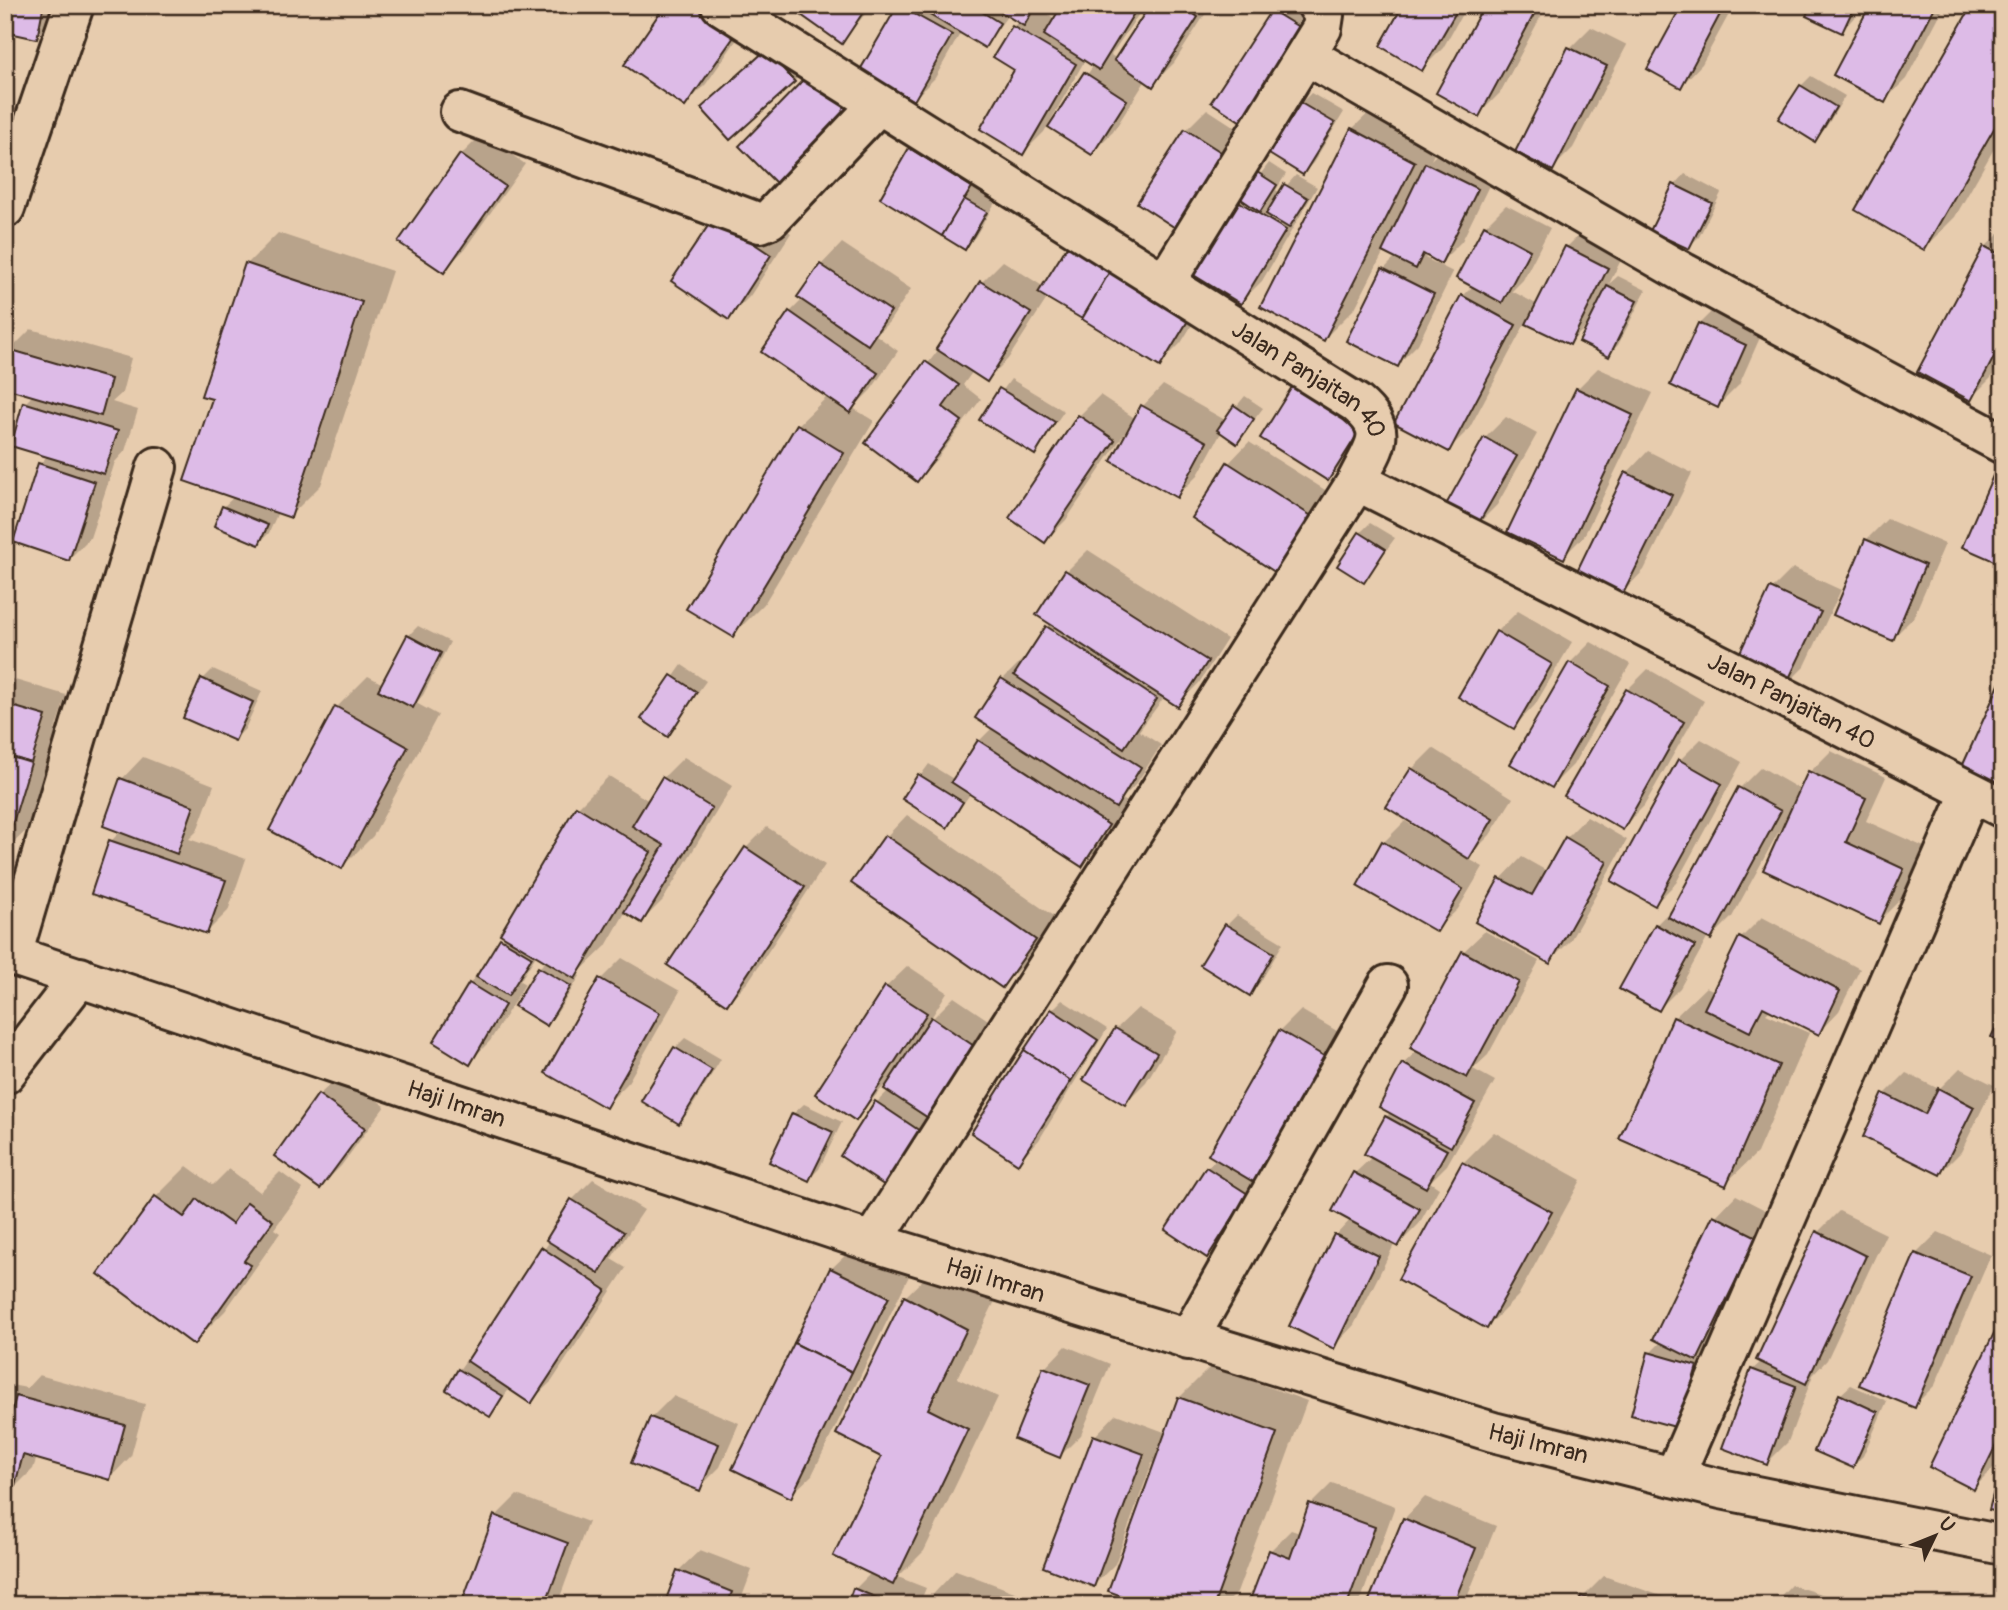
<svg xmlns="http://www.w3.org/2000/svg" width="2008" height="1610" font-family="Pangolin,sans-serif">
<rect width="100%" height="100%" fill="#e7ccae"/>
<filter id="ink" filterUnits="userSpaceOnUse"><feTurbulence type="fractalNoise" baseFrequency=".0143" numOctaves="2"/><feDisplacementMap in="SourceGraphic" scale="14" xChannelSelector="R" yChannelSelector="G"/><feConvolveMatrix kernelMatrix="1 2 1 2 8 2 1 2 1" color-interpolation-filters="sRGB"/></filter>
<g filter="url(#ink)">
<!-- shadow -->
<g fill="#0003">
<polygon points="5,5 51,5 47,26 36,37"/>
<polygon points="667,5 752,5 758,9 706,84 685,105"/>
<polygon points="790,5 873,5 842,41"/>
<polygon points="900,5 1042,5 1039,9 1056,19 1064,5 1145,5 1111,55 1117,59 1152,5 1211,5 1174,63 1153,84 1146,80 1113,132 1091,153 1051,126 1094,65 1085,60 1044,132 1023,153 1013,27 1019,21 1008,15 985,46 961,32 935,78 914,99 862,69"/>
<polygon points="1278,5 1318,5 1330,12 1214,101"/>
<polygon points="1405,5 1467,5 1443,48 1422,69"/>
<polygon points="1486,5 1547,5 1500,93 1478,115"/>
<polygon points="1684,5 1734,5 1702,64 1681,86"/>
<polygon points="1813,5 1865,5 1842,31"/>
<polygon points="1872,5 1945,5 1906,79 1885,100"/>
<polygon points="2003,5 2003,133 1955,217 1924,248"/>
<polygon points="1591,27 1627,45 1573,148 1552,169 1570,48"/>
<polygon points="788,30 815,60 794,81 703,108"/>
<polygon points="1811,76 1845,96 1825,129 1815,140 1801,86"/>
<polygon points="1311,93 1344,112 1313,163 1303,173 1301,103"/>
<polygon points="1384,98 1445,131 1431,160 1448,143 1498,167 1462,241 1441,262 1428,255 1425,258 1453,272 1418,344 1397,365 1384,269 1396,257 1384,251 1355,308 1324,339 1352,129"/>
<polygon points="1207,109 1244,133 1197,206 1186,130"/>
<polygon points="931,128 992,165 977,190 996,201 975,237 964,247 910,149"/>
<polygon points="482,134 525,164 464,250 443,271 461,155"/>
<polygon points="1269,163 1286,174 1276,190 1280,193 1296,175 1317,187 1262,281 1241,302 1239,202"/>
<polygon points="1685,174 1721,193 1699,237 1688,247 1652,230 1675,185"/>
<polygon points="736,197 791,233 750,296 729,317"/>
<polygon points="1506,205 1550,228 1523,280 1512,291 1538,305 1567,247 1588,226 1628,246 1609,284 1618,276 1646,290 1618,345 1608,355 1590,323 1570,343 1526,322 1469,429 1448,450 1463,296 1474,285 1485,226"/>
<polygon points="2003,230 2003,357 1991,378 1970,399 1985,247"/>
<polygon points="278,233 392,271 321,485 290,516 278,512 269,533 259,543 223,507 234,497 214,398 247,264"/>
<polygon points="842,243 911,289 889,322 876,335 898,351 871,390 853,408 874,421 764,604 733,635 798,425 828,396 790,312 803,299 799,297 821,265"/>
<polygon points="1003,261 1044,287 1212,292 1181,343 1160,364 1048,297 1008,359 987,380 973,371 963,385 981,399 937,459 916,480 867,443 939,349 982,282"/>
<polygon points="1720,303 1766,324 1739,385 1718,406 1699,324"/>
<polygon points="31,329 131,358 122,393 112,402 138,410 125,451 115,462 90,538 69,559 40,464 48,455 25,403 34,394 5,386 10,350"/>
<polygon points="1318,362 1384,402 1349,458 1328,479"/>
<polygon points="1598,368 1653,393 1584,536 1563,557 1577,389"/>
<polygon points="1011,379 1064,411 1035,453 982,419"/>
<polygon points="1163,385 1225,420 1245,396 1263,408 1237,442 1222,431 1198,475 1177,496 1126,431 1066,520 1045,541 1079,416 1100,395 1136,419 1142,407"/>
<polygon points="1506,417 1537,434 1497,505 1476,526 1485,438"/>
<polygon points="1249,442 1333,495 1277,572 1228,464"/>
<polygon points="1648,451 1692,473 1644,570 1623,592 1579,570 1627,473"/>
<polygon points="2003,466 2003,563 1996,472"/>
<polygon points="1887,519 1945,544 1913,618 1892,639 1866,540"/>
<polygon points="1370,523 1395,538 1364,580 1360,533"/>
<polygon points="1088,550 1227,639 1199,683 1178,704 1165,696 1139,731 1161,745 1136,784 1122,799 1129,803 1103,844 1082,865 971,793 947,826 904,798 929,764 955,780 979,741 993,727 977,717 1003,679 1024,658 1026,659 1051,623 1039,615 1067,571"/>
<polygon points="1793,568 1841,590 1805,666 1784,687 1772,589"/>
<polygon points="1518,611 1572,642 1535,705 1514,727 1497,632"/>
<polygon points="418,626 450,642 423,695 416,703 438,715 373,836 342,867 337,707 368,676 383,684 408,636"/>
<polygon points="1591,642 1630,664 1573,765 1552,786 1570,663"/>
<polygon points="682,665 706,681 667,735 644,719"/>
<polygon points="213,669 262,691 245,729 235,739 203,679"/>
<polygon points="1648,669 1704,701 1644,806 1623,827 1627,690"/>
<polygon points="5,677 66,695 55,730 61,732 34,823 5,851"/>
<polygon points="1701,739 1742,762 1676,883 1655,904 1613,880 1680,760"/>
<polygon points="1433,748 1513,798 1490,835 1467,858 1483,867 1458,909 1436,930 1384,842 1405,821 1418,829 1419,826 1412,769"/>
<polygon points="1831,751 1886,777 1866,821 1924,847 1900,900 1878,922 1786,818 1732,917 1711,938 1708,937 1680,988 1659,1009 1621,988 1656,925 1677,904 1740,788 1761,767 1801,790 1810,772"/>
<polygon points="143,757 214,785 197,831 189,839 246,859 228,911 207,932 111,841 121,831 122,779"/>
<polygon points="684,757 732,786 663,900 642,921 626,911 606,946 577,974 580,976 557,1013 547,1023 539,968 547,960 537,954 520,981 525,984 490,1041 469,1062 470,984 505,935 578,807 609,776 649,801 663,778"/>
<polygon points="907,815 1056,918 1023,965 1002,986 886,837"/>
<polygon points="1587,817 1627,840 1570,941 1549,962 1477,921 1501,879 1522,857 1547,871 1566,838"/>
<polygon points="767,827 825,865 748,982 727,1003 669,965 746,848"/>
<polygon points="1237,915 1283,943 1260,983 1250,993 1227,925"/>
<polygon points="1762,917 1860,969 1839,1011 1818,1033 1771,1009 1766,1014 1809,1033 1757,1153 1725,1184 1674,1018 1706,987 1715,991 1741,938"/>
<polygon points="1485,931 1539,961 1488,1055 1473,1069 1495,1081 1447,1165 1430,1182 1439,1188 1419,1224 1398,1245 1395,1243 1354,1325 1333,1347 1291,1326 1336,1235 1351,1219 1355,1173 1372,1157 1386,1117 1391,1112 1403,1064 1418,1050 1463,952"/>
<polygon points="622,958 680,991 627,1084 606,1105 601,979"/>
<polygon points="908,966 947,992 928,1023 954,997 1000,1028 914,1168 877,1102 889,1090 884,1086 856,1118 886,987"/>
<polygon points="1062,1000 1107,1029 1039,1140 1018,1162 1052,1010"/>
<polygon points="1138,1008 1177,1031 1146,1082 1125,1103 1086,1080 1116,1029"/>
<polygon points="1301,1010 1349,1038 1228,1235 1207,1256 1207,1168 1217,1158 1280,1031"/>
<polygon points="685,1038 721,1059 689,1112 679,1122 675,1048"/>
<polygon points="1960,1068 1994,1085 1961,1152 1940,1173 1885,1094 1906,1073 1939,1089"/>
<polygon points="341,1074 385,1106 341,1166 320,1187 276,1155 319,1095"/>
<polygon points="804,1104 842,1122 819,1169 809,1179 793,1114"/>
<polygon points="1494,1132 1581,1180 1518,1296 1487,1327 1463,1163"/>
<polygon points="187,1166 213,1185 229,1169 260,1192 280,1172 303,1189 274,1229 280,1233 225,1311 194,1342 100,1274 156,1197"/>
<polygon points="593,1179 644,1210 611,1259 626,1268 552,1381 530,1402 510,1388 490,1415 459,1370 550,1241 572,1200"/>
<polygon points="1736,1195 1777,1216 1678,1426 1650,1353 1661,1342 1715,1217"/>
<polygon points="1839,1211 1886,1234 1827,1360 1813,1375 1788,1442 1767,1463 1752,1370 1762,1361 1818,1232"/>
<polygon points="1938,1232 1991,1255 1935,1385 1914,1406 1916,1254"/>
<polygon points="853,1248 909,1276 812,1475 790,1496 831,1269"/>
<polygon points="937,1266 997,1297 957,1378 998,1397 924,1551 898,1577 926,1588 919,1605 849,1605 855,1589 872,1572 883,1456 905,1297"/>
<polygon points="2003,1326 2003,1451 1995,1467 1974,1488 1996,1332"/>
<polygon points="1066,1346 1110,1364 1081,1435 1060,1456 1017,1438 1045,1368"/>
<polygon points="1211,1366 1307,1401 1237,1593 1225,1605 1151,1605 1156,1464 1152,1463 1115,1564 1094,1585 1046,1566 1095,1436 1116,1414 1167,1433 1180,1397"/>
<polygon points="39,1375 145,1404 131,1456 110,1478 37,1457 33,1469 12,1490 5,1488 5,1384 27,1388"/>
<polygon points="1851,1385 1887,1401 1863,1456 1853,1466 1840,1395"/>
<polygon points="673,1396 739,1423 720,1467 699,1488 651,1418"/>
<polygon points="1332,1483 1395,1506 1359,1605 1267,1605 1270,1551 1291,1530 1300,1533 1311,1504"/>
<polygon points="517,1495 588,1522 557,1605 462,1605 496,1516"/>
<polygon points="1425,1497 1496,1526 1464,1605 1369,1605 1404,1519"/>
<polygon points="700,1550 752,1570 739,1605 666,1605 678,1571"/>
<polygon points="956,1570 1039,1601 1038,1605 923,1605"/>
<polygon points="1604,1576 1667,1598 1665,1605 1580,1605 1583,1597"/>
<polygon points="1791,1585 1858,1605 1772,1605"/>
</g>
<!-- building -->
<g fill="#ddbbe7" stroke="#3b2a1e" stroke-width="2">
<polygon points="5,5 43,8 37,39 5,32"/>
<polygon points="665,5 701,5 738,31 685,107 624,65"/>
<polygon points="787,5 868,5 842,44"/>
<polygon points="898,5 952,35 914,101 860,70"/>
<polygon points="935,5 971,5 1000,23 985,48 930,15"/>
<polygon points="989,5 1036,5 1024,26"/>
<polygon points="1062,5 1139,5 1099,70 1044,35"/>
<polygon points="1150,5 1180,5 1198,17 1153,87 1114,60"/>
<polygon points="1403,5 1460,5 1422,71 1380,46"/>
<polygon points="1484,5 1539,5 1479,117 1436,93"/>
<polygon points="1682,5 1725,5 1681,88 1647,69"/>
<polygon points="1811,5 1855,5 1842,33 1806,16"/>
<polygon points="1870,5 1936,5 1885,103 1833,75"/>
<polygon points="1972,5 2003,5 2003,113 1924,250 1855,210"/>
<polygon points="1271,10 1310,34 1249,127 1211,102"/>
<polygon points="1012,26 1076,64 1023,155 980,129 1014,70 993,57"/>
<polygon points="1568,47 1607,66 1553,171 1515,152"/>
<polygon points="766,50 795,82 730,140 701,108"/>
<polygon points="1084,72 1127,100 1092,155 1048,127"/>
<polygon points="805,78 858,110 781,188 739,146"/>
<polygon points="1800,85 1836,107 1815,142 1778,119"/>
<polygon points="1299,102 1335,123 1303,175 1269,154"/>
<polygon points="1351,128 1415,162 1324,341 1260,307"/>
<polygon points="1185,129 1224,154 1177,229 1137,203"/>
<polygon points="909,148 972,187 942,236 880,198"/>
<polygon points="460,154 505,186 444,273 398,242"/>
<polygon points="1425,163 1478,189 1441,264 1423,254 1416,269 1382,252"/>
<polygon points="1257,172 1277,185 1260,212 1241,199"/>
<polygon points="1284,184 1308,198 1289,228 1266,214"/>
<polygon points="1673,184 1712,203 1689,249 1650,231"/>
<polygon points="964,199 987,212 965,250 942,236"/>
<polygon points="1238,201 1286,230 1241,304 1192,274"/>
<polygon points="714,217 771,255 729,320 671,281"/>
<polygon points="1484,225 1530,250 1502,303 1456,278"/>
<polygon points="1071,240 1113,266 1082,319 1038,293"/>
<polygon points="1565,246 1608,268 1570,345 1526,324"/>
<polygon points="1984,246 2003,256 2003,340 1971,401 1917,372"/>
<polygon points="245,263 362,302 291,518 184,481 212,399 201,396"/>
<polygon points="820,264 891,311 868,345 797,297"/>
<polygon points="1113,266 1192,314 1160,367 1082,319"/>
<polygon points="1382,268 1434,294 1398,367 1346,341"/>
<polygon points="980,281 1031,313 987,382 936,349"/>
<polygon points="1607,286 1637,301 1609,357 1579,342"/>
<polygon points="1461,295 1516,325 1449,452 1394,423"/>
<polygon points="789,311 878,373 850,413 761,352"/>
<polygon points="1698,323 1746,345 1718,408 1670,385"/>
<polygon points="8,349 111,379 101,416 5,388"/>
<polygon points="925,361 959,385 943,407 962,421 917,482 865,443"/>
<polygon points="1295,382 1364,424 1328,481 1260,438"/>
<polygon points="999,388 1055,422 1035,455 979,420"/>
<polygon points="1576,388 1633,415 1564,559 1507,532"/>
<polygon points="23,402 118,431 104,474 11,446"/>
<polygon points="1141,405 1207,442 1177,498 1111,461"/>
<polygon points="1234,405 1254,419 1237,444 1217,430"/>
<polygon points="1078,415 1115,440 1045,543 1009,518"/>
<polygon points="797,424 844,453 733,637 686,609"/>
<polygon points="1484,437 1517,456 1476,528 1443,510"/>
<polygon points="1227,462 1313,517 1278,574 1192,518"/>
<polygon points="38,463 95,482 69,561 13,542"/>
<polygon points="1995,471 2003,475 2003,565 1962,547"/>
<polygon points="1625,472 1672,495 1623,594 1577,571"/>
<polygon points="222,506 268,525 259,545 214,526"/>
<polygon points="1359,532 1386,549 1364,583 1337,566"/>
<polygon points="1865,539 1925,565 1893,641 1833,615"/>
<polygon points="1065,570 1208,661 1178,707 1036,615"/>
<polygon points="1770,588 1821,612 1784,689 1734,665"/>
<polygon points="1046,626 1157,699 1124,748 1014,675"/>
<polygon points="1496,631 1552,664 1514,729 1458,697"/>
<polygon points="407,635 441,653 413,708 378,690"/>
<polygon points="1569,662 1610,686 1552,788 1510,764"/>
<polygon points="671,675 697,692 668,737 641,719"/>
<polygon points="2003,676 2003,796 1961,769"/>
<polygon points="201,678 253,702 235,741 183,718"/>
<polygon points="1001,678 1141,767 1116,808 975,718"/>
<polygon points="1626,689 1684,722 1623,830 1564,796"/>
<polygon points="5,704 46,716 31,763 5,755"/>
<polygon points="335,706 408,747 342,869 269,830"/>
<polygon points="978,740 1109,825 1082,867 951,782"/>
<polygon points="5,755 31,763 5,849"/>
<polygon points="1678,759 1722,784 1655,906 1611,881"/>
<polygon points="1411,768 1493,819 1469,859 1386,807"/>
<polygon points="1808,771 1866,798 1846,842 1904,869 1879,924 1763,870"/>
<polygon points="918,774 963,802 947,828 902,799"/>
<polygon points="662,777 712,808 642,923 624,912 664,845 632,826"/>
<polygon points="120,778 194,806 177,854 103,826"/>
<polygon points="1738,787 1781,811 1711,940 1668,917"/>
<polygon points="576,806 651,852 575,979 500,934"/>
<polygon points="885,835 1036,940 1002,988 851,883"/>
<polygon points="1565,837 1607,862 1550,964 1475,922 1499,878 1532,895"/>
<polygon points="109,840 226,880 207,934 91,894"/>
<polygon points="1382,841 1463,889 1437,932 1357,886"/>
<polygon points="745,847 805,887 727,1005 667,965"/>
<polygon points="1225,924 1274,953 1250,996 1200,965"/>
<polygon points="1655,924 1695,946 1659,1011 1619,989"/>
<polygon points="1739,937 1840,991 1819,1035 1763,1007 1750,1032 1704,1009"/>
<polygon points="500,938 532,957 508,996 476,977"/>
<polygon points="1462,951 1519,982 1467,1078 1410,1048"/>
<polygon points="538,967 571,986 547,1026 514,1006"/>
<polygon points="599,978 660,1013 606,1108 545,1073"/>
<polygon points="469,983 505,1005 470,1065 433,1042"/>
<polygon points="885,986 927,1013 856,1121 815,1094"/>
<polygon points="1051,1009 1098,1040 1071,1081 1024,1050"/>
<polygon points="2003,1013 2003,1043 1991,1037"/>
<polygon points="931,1017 980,1050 933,1121 884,1089"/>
<polygon points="1673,1017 1779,1065 1726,1186 1619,1139"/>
<polygon points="1115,1028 1157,1053 1125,1105 1083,1080"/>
<polygon points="1279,1030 1329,1059 1257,1184 1208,1155"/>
<polygon points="674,1047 712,1070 679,1124 641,1101"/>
<polygon points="1024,1050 1071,1081 1018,1164 971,1133"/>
<polygon points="1402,1063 1475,1103 1451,1147 1379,1107"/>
<polygon points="1938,1088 1974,1107 1940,1175 1863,1137 1883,1093 1925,1114"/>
<polygon points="318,1094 365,1128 320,1189 274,1156"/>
<polygon points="875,1101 929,1137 893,1191 840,1156"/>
<polygon points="792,1113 833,1132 809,1181 769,1162"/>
<polygon points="1385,1116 1447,1150 1426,1188 1364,1154"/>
<polygon points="1462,1162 1552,1212 1487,1329 1398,1279"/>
<polygon points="1206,1167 1248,1194 1207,1258 1165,1230"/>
<polygon points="1353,1172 1420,1209 1398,1247 1332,1211"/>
<polygon points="155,1196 184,1217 197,1199 232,1224 247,1202 273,1221 244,1261 251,1265 194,1345 98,1274"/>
<polygon points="571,1199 624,1232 599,1273 546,1240"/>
<polygon points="1713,1215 1757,1237 1697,1361 1653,1339"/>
<polygon points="1816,1231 1866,1256 1806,1384 1756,1360"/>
<polygon points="1334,1234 1379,1256 1334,1349 1289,1326"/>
<polygon points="541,1247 606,1290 531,1404 467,1361"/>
<polygon points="1915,1253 1971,1276 1915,1408 1859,1385"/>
<polygon points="830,1268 889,1297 852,1372 794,1343"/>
<polygon points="904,1296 967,1329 928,1409 968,1429 893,1585 833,1556 881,1457 836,1434"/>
<polygon points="1995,1331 2003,1335 2003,1431 1974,1490 1929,1467"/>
<polygon points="794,1343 852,1372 791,1498 732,1469"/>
<polygon points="1648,1352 1697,1366 1679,1428 1631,1415"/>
<polygon points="1043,1367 1090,1385 1060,1458 1014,1439"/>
<polygon points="458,1369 503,1396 490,1417 446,1390"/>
<polygon points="1751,1369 1796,1386 1767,1465 1722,1448"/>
<polygon points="1839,1394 1878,1412 1853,1468 1814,1451"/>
<polygon points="16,1396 125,1425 110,1480 23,1455 13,1492 5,1490 5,1409 12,1411"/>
<polygon points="1178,1397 1277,1433 1214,1605 1146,1605 1108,1591"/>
<polygon points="650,1417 719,1444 700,1491 631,1463"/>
<polygon points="1093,1435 1144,1454 1094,1587 1043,1567"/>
<polygon points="2003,1456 2003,1513 1989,1510"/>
<polygon points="1309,1503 1375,1527 1347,1605 1262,1605 1250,1600 1269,1550 1290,1558"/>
<polygon points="494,1515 568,1543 545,1605 461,1605"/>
<polygon points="1403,1518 1476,1548 1453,1605 1367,1605"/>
<polygon points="677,1570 732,1592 727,1605 664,1605"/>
<polygon points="853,1588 894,1605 847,1605"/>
<polygon points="1581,1596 1607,1605 1578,1605"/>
</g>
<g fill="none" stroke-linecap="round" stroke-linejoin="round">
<!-- street casing -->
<g stroke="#3b2a1e" stroke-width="44">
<g id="street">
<path id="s1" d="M 721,5 L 1356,403 C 1391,432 1374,446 1357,481 L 2003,808"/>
<polyline points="1306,55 1684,273 2003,444"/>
<polyline points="460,112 760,223 770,219 878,105"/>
<polyline points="5,208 74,5"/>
<polyline points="1165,283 1322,28 1324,15 1317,5"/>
<polyline points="12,955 157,467"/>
<polyline points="5,1074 80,977"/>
<polyline points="872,1242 1357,481"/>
<polyline points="1188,1340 1388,985"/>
<polyline points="1674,1477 1970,794"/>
</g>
</g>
<!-- secondary casing -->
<g stroke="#3b2a1e" stroke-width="44">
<g id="secondary">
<path id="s2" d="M 5,953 L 872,1242 L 1493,1432 L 1721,1489 L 2003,1545"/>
</g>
</g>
<!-- street -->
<use href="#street" stroke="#e7ccae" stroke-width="38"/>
<!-- secondary -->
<use href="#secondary" stroke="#e7ccae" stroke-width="38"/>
</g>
</g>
<g text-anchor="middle" stroke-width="6" stroke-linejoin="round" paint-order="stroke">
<!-- street labels -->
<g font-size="24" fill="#3b2a1e" stroke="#e7ccae">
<text dy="8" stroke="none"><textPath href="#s1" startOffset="698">Jalan Panjaitan 40</textPath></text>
<text dy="8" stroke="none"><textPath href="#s1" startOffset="1326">Jalan Panjaitan 40</textPath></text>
<text dy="8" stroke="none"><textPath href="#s2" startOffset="476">Haji Imran</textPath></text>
<text dy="8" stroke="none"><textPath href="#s2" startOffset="1043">Haji Imran</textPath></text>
<text dy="8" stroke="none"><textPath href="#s2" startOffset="1610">Haji Imran</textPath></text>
</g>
</g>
<!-- margin -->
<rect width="2008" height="1610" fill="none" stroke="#e7ccae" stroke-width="28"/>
<rect x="14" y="14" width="1980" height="1582" fill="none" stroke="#3b2a1e" stroke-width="2.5" filter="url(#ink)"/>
<!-- north arrow -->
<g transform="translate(1935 1536) rotate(47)" stroke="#e7ccae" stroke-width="5" paint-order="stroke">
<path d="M0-5L12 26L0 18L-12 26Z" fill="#3b2a1e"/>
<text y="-10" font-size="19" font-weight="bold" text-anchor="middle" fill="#3b2a1e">U</text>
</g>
</svg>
